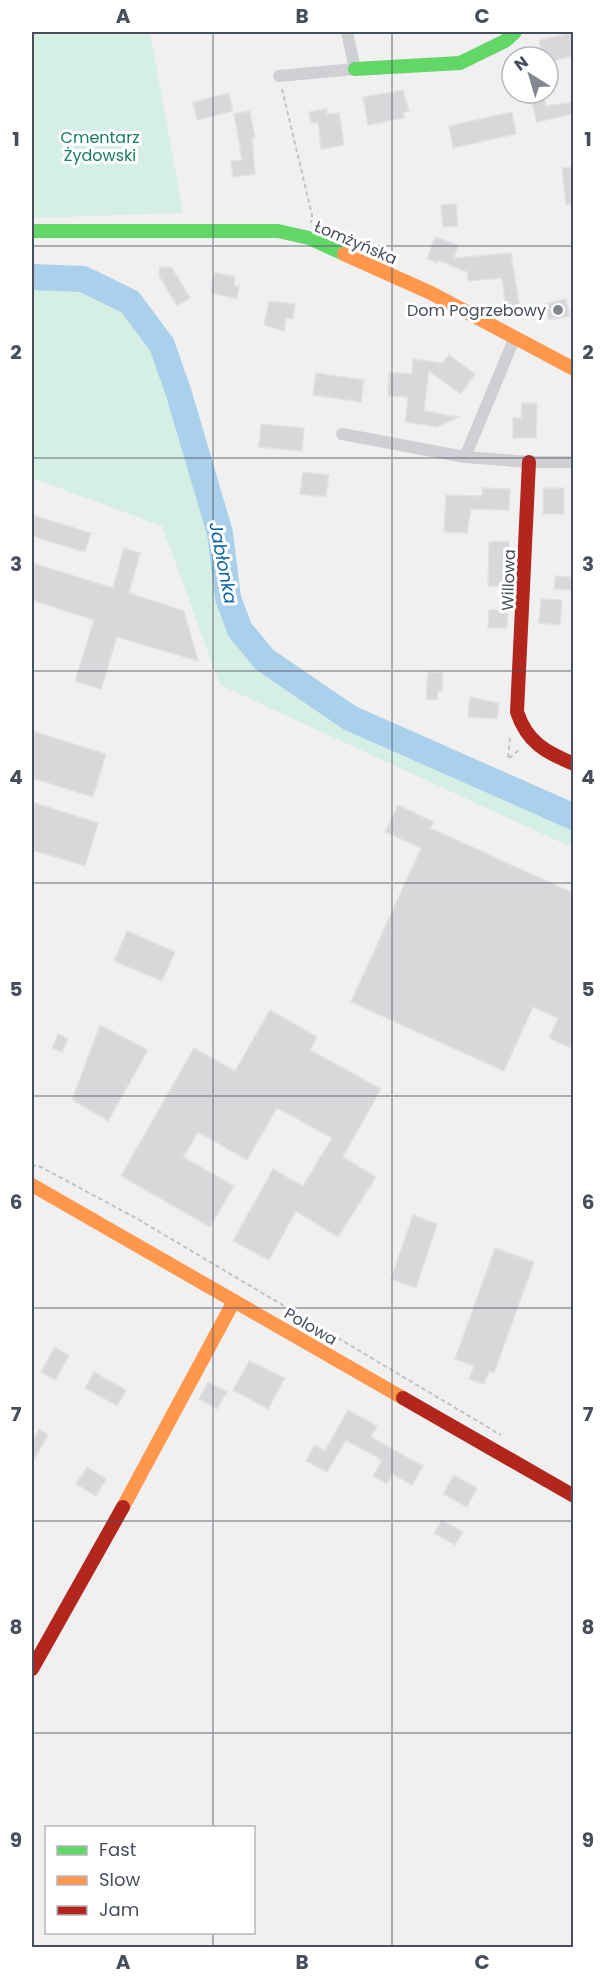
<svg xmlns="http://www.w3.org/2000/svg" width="605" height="1979" font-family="Poppins,sans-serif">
<rect width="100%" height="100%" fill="#f1f0f0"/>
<!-- green -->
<g fill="#d5efe4">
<polygon points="32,32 150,32 183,213 32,218"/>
<polygon points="63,285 122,308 145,337 167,383 210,543 224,623 247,657 313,706 573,825 573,848 220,685 162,526 32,478 32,287"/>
</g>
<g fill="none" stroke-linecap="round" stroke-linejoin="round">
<!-- river -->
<polyline stroke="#aad0ec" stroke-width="26" points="32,277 83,279 130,302 162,345 179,394 220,533 228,598 240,630 265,660 350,718 574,817"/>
</g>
<!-- building -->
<g fill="#d8d8db" stroke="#e2e2e3" stroke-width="1.5">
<polygon points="573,33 573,56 548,62 548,57 543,57 539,40"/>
<polygon points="403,90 409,111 403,113 404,118 368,125 363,97"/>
<polygon points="229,93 233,111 197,120 193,102"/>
<polygon points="544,97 546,106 573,102 573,114 537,122 531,100"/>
<polygon points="327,109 327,114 339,113 344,145 321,149 318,122 311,123 309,112"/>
<polygon points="250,111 255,138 252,139 255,174 233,177 231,161 242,160 234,114"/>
<polygon points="512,112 516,134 453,148 449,126"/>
<polygon points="573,167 573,204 566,205 562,168"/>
<polygon points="456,204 458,226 443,227 441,205"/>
<polygon points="435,237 458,245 454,258 511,253 520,309 506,310 502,278 468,281 467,272 438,260 437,263 427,259"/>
<polygon points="160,267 172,268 190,298 177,306 159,276"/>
<polygon points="214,273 235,276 234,286 239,286 237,299 211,293"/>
<polygon points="566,299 570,316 549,320 545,304"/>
<polygon points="269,301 295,304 293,319 286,318 284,331 264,325"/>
<polygon points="449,355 475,374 461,394 429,371 424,411 459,417 437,427 405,422 408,397 388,396 389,372 412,374 413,359 442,363"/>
<polygon points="316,373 364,380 361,402 313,395"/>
<polygon points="522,403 537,403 536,438 513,438 513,418 521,418"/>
<polygon points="261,424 304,428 302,451 259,447"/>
<polygon points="303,472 329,475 326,497 300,494"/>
<polygon points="482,488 510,489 509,510 471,509 467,533 444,532 446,495 482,496"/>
<rect x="543" y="488" width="21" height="26"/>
<polygon points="32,515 91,533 85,552 32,536"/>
<polygon points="509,541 508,586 488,586 489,542"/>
<polygon points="124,548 140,553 129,593 184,611 198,661 117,637 101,689 75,681 94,620 32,600 32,563 113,588"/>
<polygon points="555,576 573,577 573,590 554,589"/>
<polygon points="541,599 562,600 560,625 539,623"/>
<polygon points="489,610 508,610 507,628 488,628"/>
<polygon points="428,672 443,673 442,691 438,691 437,700 426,699"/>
<polygon points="470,697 499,703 497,719 468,717"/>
<polygon points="32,731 106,754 93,797 32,778"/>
<polygon points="32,802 98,823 85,866 32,850"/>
<polygon points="398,805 434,822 430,828 573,893 573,1049 549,1038 558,1018 533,1007 504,1071 351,1002 421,848 385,832"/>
<polygon points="127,931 175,952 162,981 114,961"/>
<polygon points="270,1010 317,1037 310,1050 381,1089 343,1157 376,1177 338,1237 296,1211 269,1260 233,1241 273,1169 303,1186 332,1138 277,1108 247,1160 198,1132 183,1157 234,1186 210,1227 121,1176 194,1048 235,1071"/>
<polygon points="100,1025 148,1050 108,1121 72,1100"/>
<polygon points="58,1034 68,1039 62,1052 52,1048"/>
<polygon points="413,1215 437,1224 416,1288 391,1279"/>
<polygon points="495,1248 534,1262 494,1373 489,1371 484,1384 469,1379 474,1366 455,1359"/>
<polygon points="55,1347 69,1356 55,1380 41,1372"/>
<polygon points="249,1361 285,1378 268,1409 233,1390"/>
<polygon points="94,1372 126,1390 117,1406 85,1388"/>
<polygon points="208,1382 227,1392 217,1409 199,1399"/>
<polygon points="348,1410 377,1426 371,1437 423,1466 412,1485 392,1474 387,1484 373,1476 382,1460 346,1440 327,1472 306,1461 315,1445 325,1451"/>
<polygon points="39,1429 48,1435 32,1463 32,1442"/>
<polygon points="87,1467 106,1479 96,1496 76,1484"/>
<polygon points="454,1475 477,1488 467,1507 443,1494"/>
<polygon points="442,1520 463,1532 455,1545 434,1533"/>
</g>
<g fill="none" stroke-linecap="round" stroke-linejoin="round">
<!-- path -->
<g stroke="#bbc6c5" stroke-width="2" stroke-dasharray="4.5 3" stroke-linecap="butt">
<polyline points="282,89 312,215 311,223"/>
<polyline points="510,738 508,759 519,750"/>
<polyline points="32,1167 37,1165 136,1218 501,1435"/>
</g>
<!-- street -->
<g stroke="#cfd0d3" stroke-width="12">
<polyline points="279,76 355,69 347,32"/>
<polyline points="342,434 465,457 529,462 574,462"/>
<polyline points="465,457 515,337"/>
</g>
<!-- fast -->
<g stroke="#63d668" stroke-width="14">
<polyline points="355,69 460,63 505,41 515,32"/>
<polyline points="32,231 278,231 309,238 344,254"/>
</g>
<!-- slow -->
<g stroke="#ff974d" stroke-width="14">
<polyline points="344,254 431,293 574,369"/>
<polyline points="32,1185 403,1398"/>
<polyline points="123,1507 234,1301"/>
</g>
<!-- jam -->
<g stroke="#b3261e" stroke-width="14">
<path d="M 529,462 L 517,712 C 527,742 545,752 574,764"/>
<polyline points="403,1398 574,1496"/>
<polyline points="32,1669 123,1507"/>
</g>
</g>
<!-- grid -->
<path fill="none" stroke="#474e5c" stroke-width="1.5" stroke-opacity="0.55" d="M 213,32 L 213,1828M 392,32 L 392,1948M 32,246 L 574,246M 32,458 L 574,458M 32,671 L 574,671M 32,883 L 574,883M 32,1096 L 574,1096M 32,1308 L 574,1308M 32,1521 L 574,1521M 32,1733 L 574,1733M 213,1932 L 213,1948"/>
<!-- markers -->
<circle fill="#828790" stroke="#fff" stroke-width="2" cx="558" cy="310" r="6"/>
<g text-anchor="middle" stroke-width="6" stroke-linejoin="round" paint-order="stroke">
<!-- park labels -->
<g font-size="16" fill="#187d61" stroke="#fff">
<text x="100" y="143">Cmentarz<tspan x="100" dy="18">Żydowski</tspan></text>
</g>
<!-- street labels -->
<g font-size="16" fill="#474e5c" stroke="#fff">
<text transform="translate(356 242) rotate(23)" y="6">Łomżyńska</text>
<text transform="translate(508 580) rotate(-88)" y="6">Willowa</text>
<text transform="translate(311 1326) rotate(30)" y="6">Polowa</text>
</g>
<!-- poi labels -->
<g font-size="16" fill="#474e5c" stroke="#fff" text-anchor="end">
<text x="546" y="316">Dom Pogrzebowy</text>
</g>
<!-- water labels -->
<g font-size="18" font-style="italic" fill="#0e66a8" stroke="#fff">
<text transform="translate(223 563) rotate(79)" y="6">Jabłonka</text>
</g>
</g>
<!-- border -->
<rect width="605" height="1979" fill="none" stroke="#ffffff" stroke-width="66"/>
<!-- legend -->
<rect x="45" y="1826" width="210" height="108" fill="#ffffff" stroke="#b5b8be" stroke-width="1.5"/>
<rect x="57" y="1846" width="30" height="9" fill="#63d668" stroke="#b5b8be" stroke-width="1.5"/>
<text x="99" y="1856" font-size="18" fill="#474e5c">Fast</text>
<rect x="57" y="1876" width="30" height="9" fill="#ff974d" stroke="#b5b8be" stroke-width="1.5"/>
<text x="99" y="1886" font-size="18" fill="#474e5c">Slow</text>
<rect x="57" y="1906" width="30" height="9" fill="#b3261e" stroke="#b5b8be" stroke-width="1.5"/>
<text x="99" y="1916" font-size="18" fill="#474e5c">Jam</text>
<!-- north arrow -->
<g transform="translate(530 75) rotate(323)"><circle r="28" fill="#ffffff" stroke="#b5b8be" stroke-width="1.5"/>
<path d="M0-4.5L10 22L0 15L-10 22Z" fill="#828790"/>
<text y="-9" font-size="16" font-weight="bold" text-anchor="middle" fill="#474e5c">N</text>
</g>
<rect x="33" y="33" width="539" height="1913" fill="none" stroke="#474e5c" stroke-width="2"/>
<g font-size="20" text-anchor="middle" font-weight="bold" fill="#474e5c">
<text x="123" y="23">A</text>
<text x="302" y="23">B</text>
<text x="482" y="23">C</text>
<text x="16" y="146">1</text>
<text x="588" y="146">1</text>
<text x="16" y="359">2</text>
<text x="588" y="359">2</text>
<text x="16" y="571">3</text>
<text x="588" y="571">3</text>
<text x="16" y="784">4</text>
<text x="588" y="784">4</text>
<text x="16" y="996">5</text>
<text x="588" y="996">5</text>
<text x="16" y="1209">6</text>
<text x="588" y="1209">6</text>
<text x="16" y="1421">7</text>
<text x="588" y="1421">7</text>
<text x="16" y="1634">8</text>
<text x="588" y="1634">8</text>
<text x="16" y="1847">9</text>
<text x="588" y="1847">9</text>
<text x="123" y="1969">A</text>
<text x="302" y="1969">B</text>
<text x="482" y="1969">C</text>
</g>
</svg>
